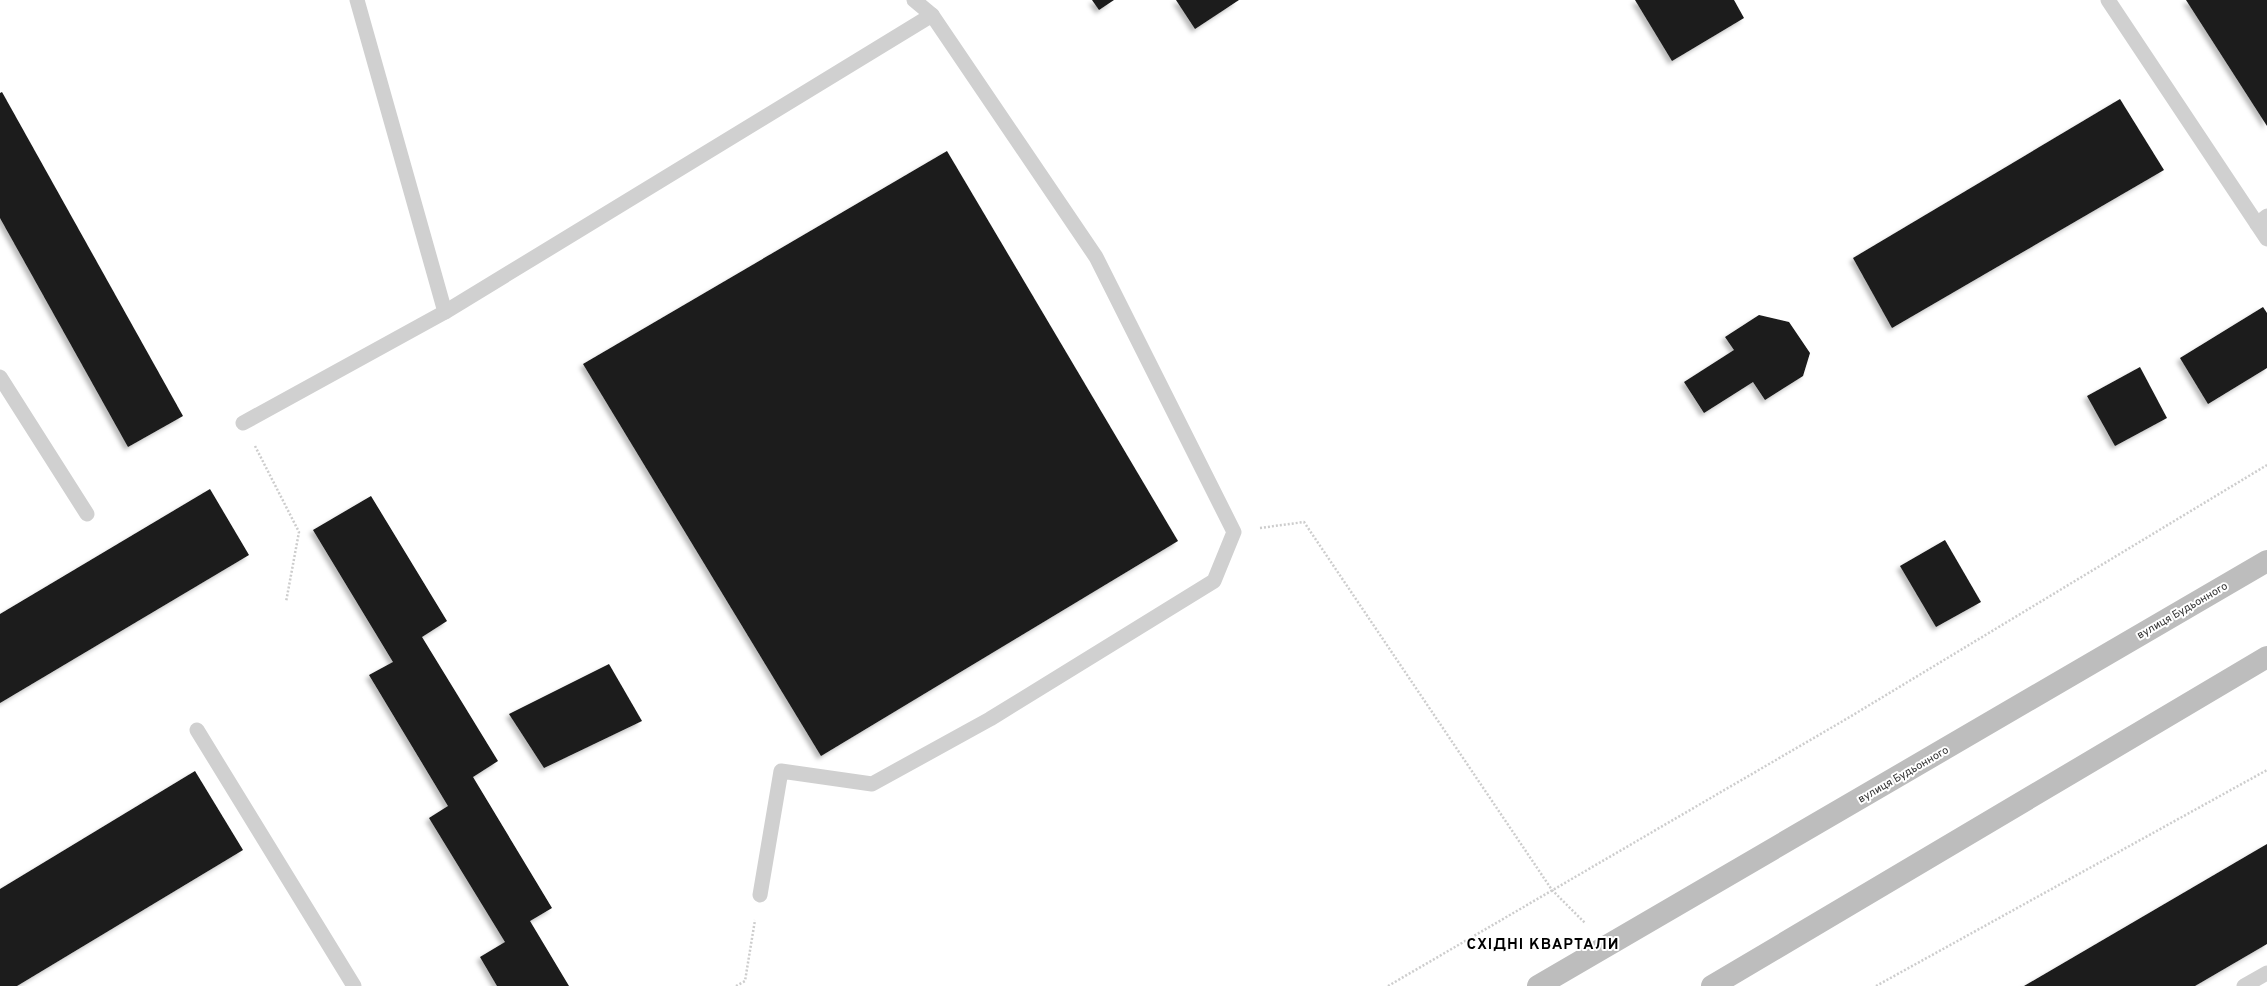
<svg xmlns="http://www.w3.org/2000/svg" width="2267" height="986" font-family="Overpass,sans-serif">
<defs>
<filter id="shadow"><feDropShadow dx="-3.5" dy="3.5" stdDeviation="2" flood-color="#0004"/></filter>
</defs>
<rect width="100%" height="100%" fill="#fff"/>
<!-- building -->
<g fill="#1a1a1a" filter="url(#shadow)">
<polygon points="1092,0 1114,0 1099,10"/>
<polygon points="1176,0 1239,0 1195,29"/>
<polygon points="1635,0 1734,0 1744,18 1672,61"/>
<polygon points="2186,0 2267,0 2267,126"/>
<polygon points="2,92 183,416 128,447 0,218 0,93"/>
<polygon points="2120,99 2164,170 1892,328 1853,258"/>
<polygon points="947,151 1178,541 821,756 583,364"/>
<polygon points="2263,307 2267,313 2267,368 2208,404 2180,358"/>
<polygon points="1759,315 1789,322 1810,353 1803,376 1765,400 1753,382 1704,413 1684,382 1734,350 1725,337"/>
<polygon points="2140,367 2167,418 2115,446 2087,396"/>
<polygon points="210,489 249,555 0,703 0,614"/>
<polygon points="371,496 447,621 422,637 498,761 473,777 552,908 530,921 569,986 497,986 480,957 505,942 429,818 448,806 369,675 393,662 313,530"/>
<polygon points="1945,540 1981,602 1936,627 1900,566"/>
<polygon points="609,664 642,721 544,768 509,714"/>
<polygon points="195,771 243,850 17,986 0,986 0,889"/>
<polygon points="2267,844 2267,944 2195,986 2024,986"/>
</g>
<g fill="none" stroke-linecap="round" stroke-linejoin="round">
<!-- path -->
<g stroke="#cdcdcd" stroke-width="2.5" stroke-dasharray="2 2" stroke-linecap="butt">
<polyline points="255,446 299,532 286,602"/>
<polyline points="1260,528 1304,522 1552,890 1585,923"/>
<polyline points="736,986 745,981 755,920"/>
<polyline points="1388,986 1848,718 2267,465"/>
<polyline points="1876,986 2267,770"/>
</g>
<!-- service -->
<g stroke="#d0d0d0" stroke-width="15">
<polyline points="357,0 445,312"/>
<polyline points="2108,0 2257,224"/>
<polyline points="2267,216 2257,224 2267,239"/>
<polyline points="0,377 87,514"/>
<polyline points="243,423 445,312 932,15 914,0"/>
<polyline points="197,730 354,986"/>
<polyline points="760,895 781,771 872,784 990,719 1214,581 1234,532 1096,257 932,15"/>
<polyline points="2244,986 2267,973"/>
</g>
<!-- secondary -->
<g stroke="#bdbdbd" stroke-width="22">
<polyline points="1538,986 2267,561"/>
<polyline points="1712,986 2267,657"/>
</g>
</g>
<g text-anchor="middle" stroke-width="4" stroke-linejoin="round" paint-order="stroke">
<!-- street labels -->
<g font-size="11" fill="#333" stroke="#fff">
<text transform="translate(2182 610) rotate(-30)" y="4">вулиця Будьонного</text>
<text transform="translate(1903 774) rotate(-30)" y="4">вулиця Будьонного</text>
</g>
<!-- district labels -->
<g font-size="15" font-weight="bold" letter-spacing="1" fill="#000" stroke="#fff">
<text x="1543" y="949">СХІДНІ КВАРТАЛИ</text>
</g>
</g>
</svg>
